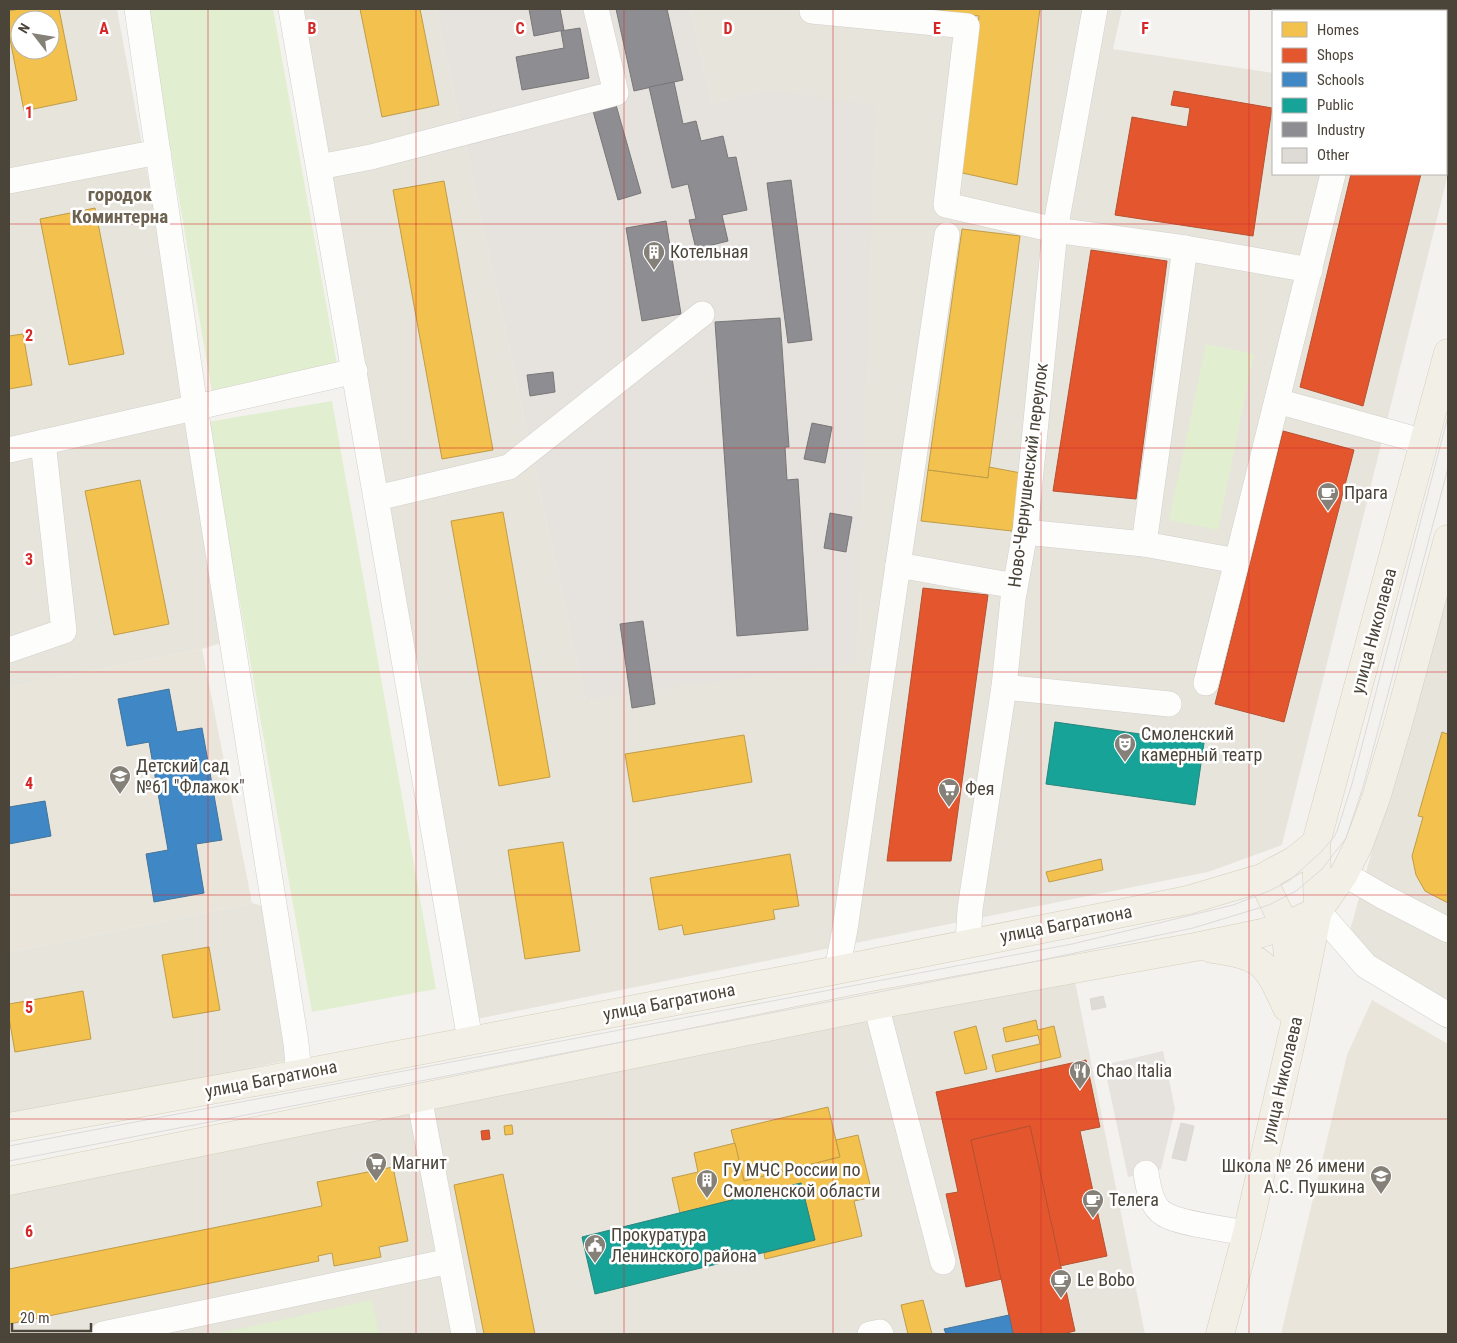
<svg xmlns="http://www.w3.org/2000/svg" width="1457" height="1343" font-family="'Roboto Condensed',sans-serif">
<rect width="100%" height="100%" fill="#f4f2ee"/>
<!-- residential -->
<g fill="#e7e4dc" fill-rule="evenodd">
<path d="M 9,9 L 117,9 L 233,639 L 202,649 L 9,687 ZM 20,20 L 50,20 L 50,50 L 20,50 Z"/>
<polygon points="304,9 436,9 585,699 764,89 712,104 690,9 1122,9 1113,49 1273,73 1273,174 1446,174 1446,99 1448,99 1448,174 1282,845 1208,872 467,1021"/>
<polygon points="1448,575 1448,1005 1346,945"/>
<polygon points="252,903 266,907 290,1060 9,1114 9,952"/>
<polygon points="1073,971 1145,1334 9,1334 9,1183"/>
</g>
<!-- industrial -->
<polygon fill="#e6e2de" points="436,9 690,9 712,104 764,89 875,106 856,663 585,699"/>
<!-- education -->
<g fill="#eae5da">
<polygon points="202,649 252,903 9,952 9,687"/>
<polygon points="1372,1000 1448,1044 1448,1334 1281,1334 1347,1055"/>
</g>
<!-- green -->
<g fill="#e1eecf">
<polygon points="147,9 273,9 338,370 212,393"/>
<polygon points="1206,344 1254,354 1218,530 1169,520"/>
<polygon points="332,401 436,989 312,1012 208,422"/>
<polygon points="372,1300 379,1334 216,1334"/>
</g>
<!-- parking -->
<polygon fill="#e6e3df" points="1163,1051 1175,1109 1161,1169 1128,1177 1104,1065"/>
<!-- homes -->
<g fill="#f2c14e" stroke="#c09c48" fill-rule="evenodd">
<path d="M 20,9 L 59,9 L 77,100 L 24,111 L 9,34 L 9,11 ZM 20,20 L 50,20 L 50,50 L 20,50 Z"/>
<polygon points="360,9 420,9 439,105 382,117"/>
<polygon points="929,9 1040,9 1017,185 958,172 979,16"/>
<polygon points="444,181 493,450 442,459 393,190"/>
<polygon points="95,208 124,354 69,365 40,219"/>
<polygon points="962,229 1020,236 988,478 928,470"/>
<polygon points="23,334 32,385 9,389 9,336"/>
<polygon points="989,467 1021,473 1012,531 921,521 928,470 988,478"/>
<polygon points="140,480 169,624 114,635 85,491"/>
<polygon points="503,512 550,777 499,786 451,521"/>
<polygon points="1448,730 1448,903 1425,891 1416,875 1412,856 1423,817 1418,816 1442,732 1447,734"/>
<polygon points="744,735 752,782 633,802 625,754"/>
<polygon points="563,842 580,951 525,959 508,850"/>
<polygon points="790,854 799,906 773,910 775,919 684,935 682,925 659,930 650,878"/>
<polygon points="1101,859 1103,870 1049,882 1046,872"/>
<polygon points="209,947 220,1010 173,1018 162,955"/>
<polygon points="83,991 91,1039 15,1052 9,1018 9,1004"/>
<polygon points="1036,1020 1038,1030 1054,1026 1061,1057 996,1072 992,1055 1040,1044 1038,1035 1006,1042 1003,1028"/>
<polygon points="976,1026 987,1069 965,1074 954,1032"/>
<polygon points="828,1107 840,1157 744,1181 731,1130"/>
<polygon points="512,1125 513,1134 505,1135 504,1126"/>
<polygon points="858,1135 873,1197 854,1201 862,1236 765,1259 764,1253 815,1240 801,1183 680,1213 672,1178 698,1172 694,1153 735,1143 744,1181 840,1157 836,1140"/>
<polygon points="393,1167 408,1241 379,1247 381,1257 334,1266 332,1253 318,1256 319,1261 9,1324 9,1269 322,1206 317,1182"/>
<polygon points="503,1174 535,1334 484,1334 454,1185"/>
<polygon points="923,1300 932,1334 908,1334 901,1305"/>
</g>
<!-- shops -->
<g fill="#e4572e" stroke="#b65131">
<polygon points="1174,91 1272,108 1253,236 1115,215 1132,117 1187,127 1190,108 1171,105"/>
<polygon points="1351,174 1421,174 1363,406 1300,387"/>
<polygon points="1091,250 1167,261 1136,499 1053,491"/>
<polygon points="1283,431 1354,450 1284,722 1215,704"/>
<polygon points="923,588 988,595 951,861 887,861"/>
<polygon points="1086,1060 1100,1127 1080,1131 1107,1256 1060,1266 1030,1126 971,1140 1002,1279 966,1287 946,1194 958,1192 936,1092"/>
<polygon points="1030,1126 1075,1331 1062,1334 1013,1334 971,1140"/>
<polygon points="489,1130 490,1139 482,1140 481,1131"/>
</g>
<!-- schools -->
<g fill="#3f88c5" stroke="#43749b">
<polygon points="169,689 177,732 202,728 222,840 196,844 204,893 154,902 146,854 168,850 149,742 127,746 118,699"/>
<polygon points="45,801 51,836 9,844 9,807"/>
<polygon points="1009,1315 1013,1334 946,1334 944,1329"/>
</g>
<!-- public -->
<g fill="#17a398" stroke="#27867c">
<polygon points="1055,722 1204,743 1195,805 1046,784"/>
<polygon points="801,1183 815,1240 595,1294 582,1237"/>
</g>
<!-- industry -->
<g fill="#8d8d92" stroke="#797777">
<polygon points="529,9 560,9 564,30 534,36"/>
<polygon points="616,9 667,9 683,80 634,91"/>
<polygon points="580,28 589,78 522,90 516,57 564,48 561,31"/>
<polygon points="674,82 683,124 696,121 701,141 723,136 728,158 736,157 747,210 722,215 728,241 696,249 689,220 696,219 688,184 672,188 649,87"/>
<polygon points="616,105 641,193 618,200 593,111"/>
<polygon points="791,180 812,340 788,343 767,183"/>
<polygon points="666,221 681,314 642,321 626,228"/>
<polygon points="780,318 789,447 785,447 787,480 798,479 808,630 737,636 715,322"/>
<polygon points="553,372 555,392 530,396 527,375"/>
<polygon points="812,423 832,427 825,463 804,459"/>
<polygon points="830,513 852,517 846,552 824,548"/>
<polygon points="643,621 655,704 632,708 620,624"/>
</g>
<!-- building -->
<g fill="#dedbd6" stroke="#dcd9d4">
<polygon points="1103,996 1106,1007 1092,1010 1090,999"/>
<polygon points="1181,1123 1194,1126 1186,1161 1172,1158"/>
</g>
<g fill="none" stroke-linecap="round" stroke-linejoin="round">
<!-- minor casing -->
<g stroke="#d2d0cb" stroke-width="26">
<g id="minor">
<polyline points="137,9 195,407 296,1043 299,1074"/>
<polyline points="291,9 470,1040"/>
<polyline points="812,9 812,11 967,26 946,205 1055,230 1185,248 1310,270"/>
<polyline points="319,167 371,157 616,93 596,9"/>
<polyline points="9,181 158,152"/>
<polyline points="1277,401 1425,442"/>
<polyline points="9,450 355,371"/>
<polyline points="377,498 509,467 702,314"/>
<polyline points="1025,532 1144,544 1185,248"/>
<polyline points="1144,544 1237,561 1333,174"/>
<polyline points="898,565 947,235"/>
<polyline points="9,650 64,631 43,442"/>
<polyline points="1206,683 1237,561"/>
<polyline points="1004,687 1169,704"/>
<polyline points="1344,874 1384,897 1448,930"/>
<polyline points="1318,911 1366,966 1448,1015"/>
<polyline points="968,943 970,909 1004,687 1013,599 1025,532 1055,230 1095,9"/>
<polyline points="837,970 845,929 898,565 1015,586"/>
<polyline points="876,1005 943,1262"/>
<polyline points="419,1097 464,1334"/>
<path d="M 1146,1173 C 1148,1186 1151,1207 1164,1214 C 1177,1223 1229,1230 1247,1233"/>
<polyline points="103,1334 450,1261"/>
<polyline points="870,1334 880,1332 881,1334"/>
</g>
</g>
<!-- major casing -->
<g stroke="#d6cebb" stroke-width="29">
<g id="major">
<polyline points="1262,878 1285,926 1292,996"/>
<polyline points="1318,911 1344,874 1359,844 1376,798 1399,720 1448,539"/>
<path d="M 1212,949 C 1263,956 1266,962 1287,1008"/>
<polyline points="9,1127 299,1074 837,970 1188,900 1262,878 1295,860 1316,843"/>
<polyline points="9,1181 876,1005 1195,947 1262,933 1285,926 1318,911"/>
<polyline points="1220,1334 1247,1233 1295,1024 1318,911 1316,843 1448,353"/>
</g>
</g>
<!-- minor -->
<use href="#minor" stroke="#fdfdfc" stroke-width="25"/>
<!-- major -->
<use href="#major" stroke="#f2efe6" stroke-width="28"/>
<!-- tram -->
<g stroke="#dbdbda" stroke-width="1">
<polyline points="9,1146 1072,944 1233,905 1269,891 1289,881 1321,852 1334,837 1337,831 1352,784 1448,416"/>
<polyline points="9,1161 1018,965 1193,928 1269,905 1296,891 1322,869 1346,838 1363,787 1448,468"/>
</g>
</g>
<!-- grid -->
<path fill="none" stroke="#d62828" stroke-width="1" stroke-opacity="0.55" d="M 208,9 L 208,1334M 416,9 L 416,1334M 624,9 L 624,1334M 833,9 L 833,1334M 1041,9 L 1041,1334M 1249,9 L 1249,1334M 9,224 L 1448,224M 9,448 L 1448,448M 9,672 L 1448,672M 9,895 L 1448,895M 9,1119 L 1448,1119"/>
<!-- icons -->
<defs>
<g id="building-pin" transform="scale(1.125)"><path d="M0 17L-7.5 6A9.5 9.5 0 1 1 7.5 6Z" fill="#868178" stroke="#fff"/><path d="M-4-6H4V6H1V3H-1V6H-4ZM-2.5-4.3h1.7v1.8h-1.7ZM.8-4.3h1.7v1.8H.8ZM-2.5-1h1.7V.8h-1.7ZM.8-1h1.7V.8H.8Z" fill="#fff"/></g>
<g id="cafe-pin" transform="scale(1.125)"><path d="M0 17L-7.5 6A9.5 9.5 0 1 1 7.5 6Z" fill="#868178" stroke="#fff"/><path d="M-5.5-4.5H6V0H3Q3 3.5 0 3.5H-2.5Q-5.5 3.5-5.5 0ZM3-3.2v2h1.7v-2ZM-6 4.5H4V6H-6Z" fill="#fff"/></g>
<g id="theatre-pin" transform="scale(1.125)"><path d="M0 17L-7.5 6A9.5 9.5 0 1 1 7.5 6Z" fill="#868178" stroke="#fff"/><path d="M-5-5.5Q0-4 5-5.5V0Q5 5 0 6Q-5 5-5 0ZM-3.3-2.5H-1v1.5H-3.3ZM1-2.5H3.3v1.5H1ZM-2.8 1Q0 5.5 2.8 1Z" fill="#fff"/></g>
<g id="school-pin" transform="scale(1.125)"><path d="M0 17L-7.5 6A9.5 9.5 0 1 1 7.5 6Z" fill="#868178" stroke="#fff"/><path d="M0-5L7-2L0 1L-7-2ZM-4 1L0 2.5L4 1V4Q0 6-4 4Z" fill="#fff"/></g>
<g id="supermarket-pin" transform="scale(1.125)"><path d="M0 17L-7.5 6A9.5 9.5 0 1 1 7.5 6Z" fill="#868178" stroke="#fff"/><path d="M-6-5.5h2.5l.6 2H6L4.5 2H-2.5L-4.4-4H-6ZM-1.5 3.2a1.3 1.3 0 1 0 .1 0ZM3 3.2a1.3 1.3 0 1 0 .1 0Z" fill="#fff"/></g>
<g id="restaurant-pin" transform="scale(1.125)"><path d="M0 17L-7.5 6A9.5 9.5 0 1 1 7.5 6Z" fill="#868178" stroke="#fff"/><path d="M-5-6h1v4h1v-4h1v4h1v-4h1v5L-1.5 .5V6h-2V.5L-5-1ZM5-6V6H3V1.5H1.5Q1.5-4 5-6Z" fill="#fff"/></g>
<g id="civic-pin" transform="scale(1.125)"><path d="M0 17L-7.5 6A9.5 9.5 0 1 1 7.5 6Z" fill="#868178" stroke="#fff"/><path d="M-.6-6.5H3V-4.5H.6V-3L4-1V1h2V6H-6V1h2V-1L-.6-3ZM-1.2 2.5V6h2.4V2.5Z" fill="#fff"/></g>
</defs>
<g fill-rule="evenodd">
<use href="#building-pin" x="654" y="252"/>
<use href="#cafe-pin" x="1328" y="493"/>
<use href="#theatre-pin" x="1125" y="744"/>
<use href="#school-pin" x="120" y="776"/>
<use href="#supermarket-pin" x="949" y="789"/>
<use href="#restaurant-pin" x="1080" y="1071"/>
<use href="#supermarket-pin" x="376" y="1163"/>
<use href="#school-pin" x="1381" y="1176"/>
<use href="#building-pin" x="707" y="1180"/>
<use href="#cafe-pin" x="1093" y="1200"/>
<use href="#civic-pin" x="595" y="1245"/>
<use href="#cafe-pin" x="1061" y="1280"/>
</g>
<g text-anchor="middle" stroke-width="5" stroke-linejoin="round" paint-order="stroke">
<!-- poi labels -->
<g font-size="18" fill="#4b4439" stroke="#fff" text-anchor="start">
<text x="670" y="258">Котельная</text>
<text x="1344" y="499">Прага</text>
<text x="1141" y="740">Смоленский<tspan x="1141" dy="21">камерный театр</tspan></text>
<text x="136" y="772">Детский сад<tspan x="136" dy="21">№61 "Флажок"</tspan></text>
<text x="965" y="795">Фея</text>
<text x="1096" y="1077">Chao Italia</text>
<text x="392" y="1169">Магнит</text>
<text x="1365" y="1172" text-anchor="end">Школа № 26 имени<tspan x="1365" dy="21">А.С. Пушкина</tspan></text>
<text x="723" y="1176">ГУ МЧС России по<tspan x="723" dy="21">Смоленской области</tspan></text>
<text x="1109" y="1206">Телега</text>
<text x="611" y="1241">Прокуратура<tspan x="611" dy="21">Ленинского района</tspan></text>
<text x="1077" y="1286">Le Bobo</text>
</g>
<!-- street labels -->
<g font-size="18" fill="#4b4439" stroke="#fff">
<text transform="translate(1028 475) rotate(-83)" y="6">Ново-Чернушенский переулок</text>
<text transform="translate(1374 631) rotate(-75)" y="6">улица Николаева</text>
<text transform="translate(1066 924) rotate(-11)" y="6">улица Багратиона</text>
<text transform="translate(669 1002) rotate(-11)" y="6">улица Багратиона</text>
<text transform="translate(271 1079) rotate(-11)" y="6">улица Багратиона</text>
<text transform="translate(1282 1080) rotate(-77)" y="6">улица Николаева</text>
</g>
<!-- neighbourhood labels -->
<g font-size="19" font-weight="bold" fill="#6e6250" stroke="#fff">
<text x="120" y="201">городок<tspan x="120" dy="22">Коминтерна</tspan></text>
</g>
</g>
<g font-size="16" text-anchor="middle" font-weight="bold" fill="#d62828" stroke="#fff" stroke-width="5" stroke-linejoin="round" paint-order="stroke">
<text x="104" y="34">A</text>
<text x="312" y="34">B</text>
<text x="520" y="34">C</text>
<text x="728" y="34">D</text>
<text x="937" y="34">E</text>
<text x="1145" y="34">F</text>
<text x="29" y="118">1</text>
<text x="29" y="341">2</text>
<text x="29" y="565">3</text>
<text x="29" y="789">4</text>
<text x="29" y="1013">5</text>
<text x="29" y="1237">6</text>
</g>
<!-- border -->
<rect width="1457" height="1343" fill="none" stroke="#4b4439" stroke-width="20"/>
<!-- legend -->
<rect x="1272" y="10" width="175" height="165" fill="#ffffff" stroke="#b7b4b0"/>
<rect x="1282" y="22" width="25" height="15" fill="#f2c14e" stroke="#b7b4b0"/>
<text x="1317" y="35" font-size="15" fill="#4b4439">Homes</text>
<rect x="1282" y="48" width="25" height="15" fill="#e4572e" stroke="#b7b4b0"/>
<text x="1317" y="60" font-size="15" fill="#4b4439">Shops</text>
<rect x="1282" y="72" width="25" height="15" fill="#3f88c5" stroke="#b7b4b0"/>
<text x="1317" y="85" font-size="15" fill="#4b4439">Schools</text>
<rect x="1282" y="98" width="25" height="15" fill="#17a398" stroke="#b7b4b0"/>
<text x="1317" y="110" font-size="15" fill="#4b4439">Public</text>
<rect x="1282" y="122" width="25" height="15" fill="#8d8d92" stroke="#b7b4b0"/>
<text x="1317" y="135" font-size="15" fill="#4b4439">Industry</text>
<rect x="1282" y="148" width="25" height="15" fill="#dedbd6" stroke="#b7b4b0"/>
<text x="1317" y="160" font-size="15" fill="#4b4439">Other</text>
<!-- north arrow -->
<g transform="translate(35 35) rotate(301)"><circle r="24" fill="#ffffff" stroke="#b7b4b0"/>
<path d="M0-4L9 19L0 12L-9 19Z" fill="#868178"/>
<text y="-8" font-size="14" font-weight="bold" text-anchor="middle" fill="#4b4439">N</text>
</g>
<!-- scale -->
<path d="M12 1323v8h79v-8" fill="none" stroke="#4b4439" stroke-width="2.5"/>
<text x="20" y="1323" font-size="15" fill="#4b4439" stroke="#ffffff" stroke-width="4" paint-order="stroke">20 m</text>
</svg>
